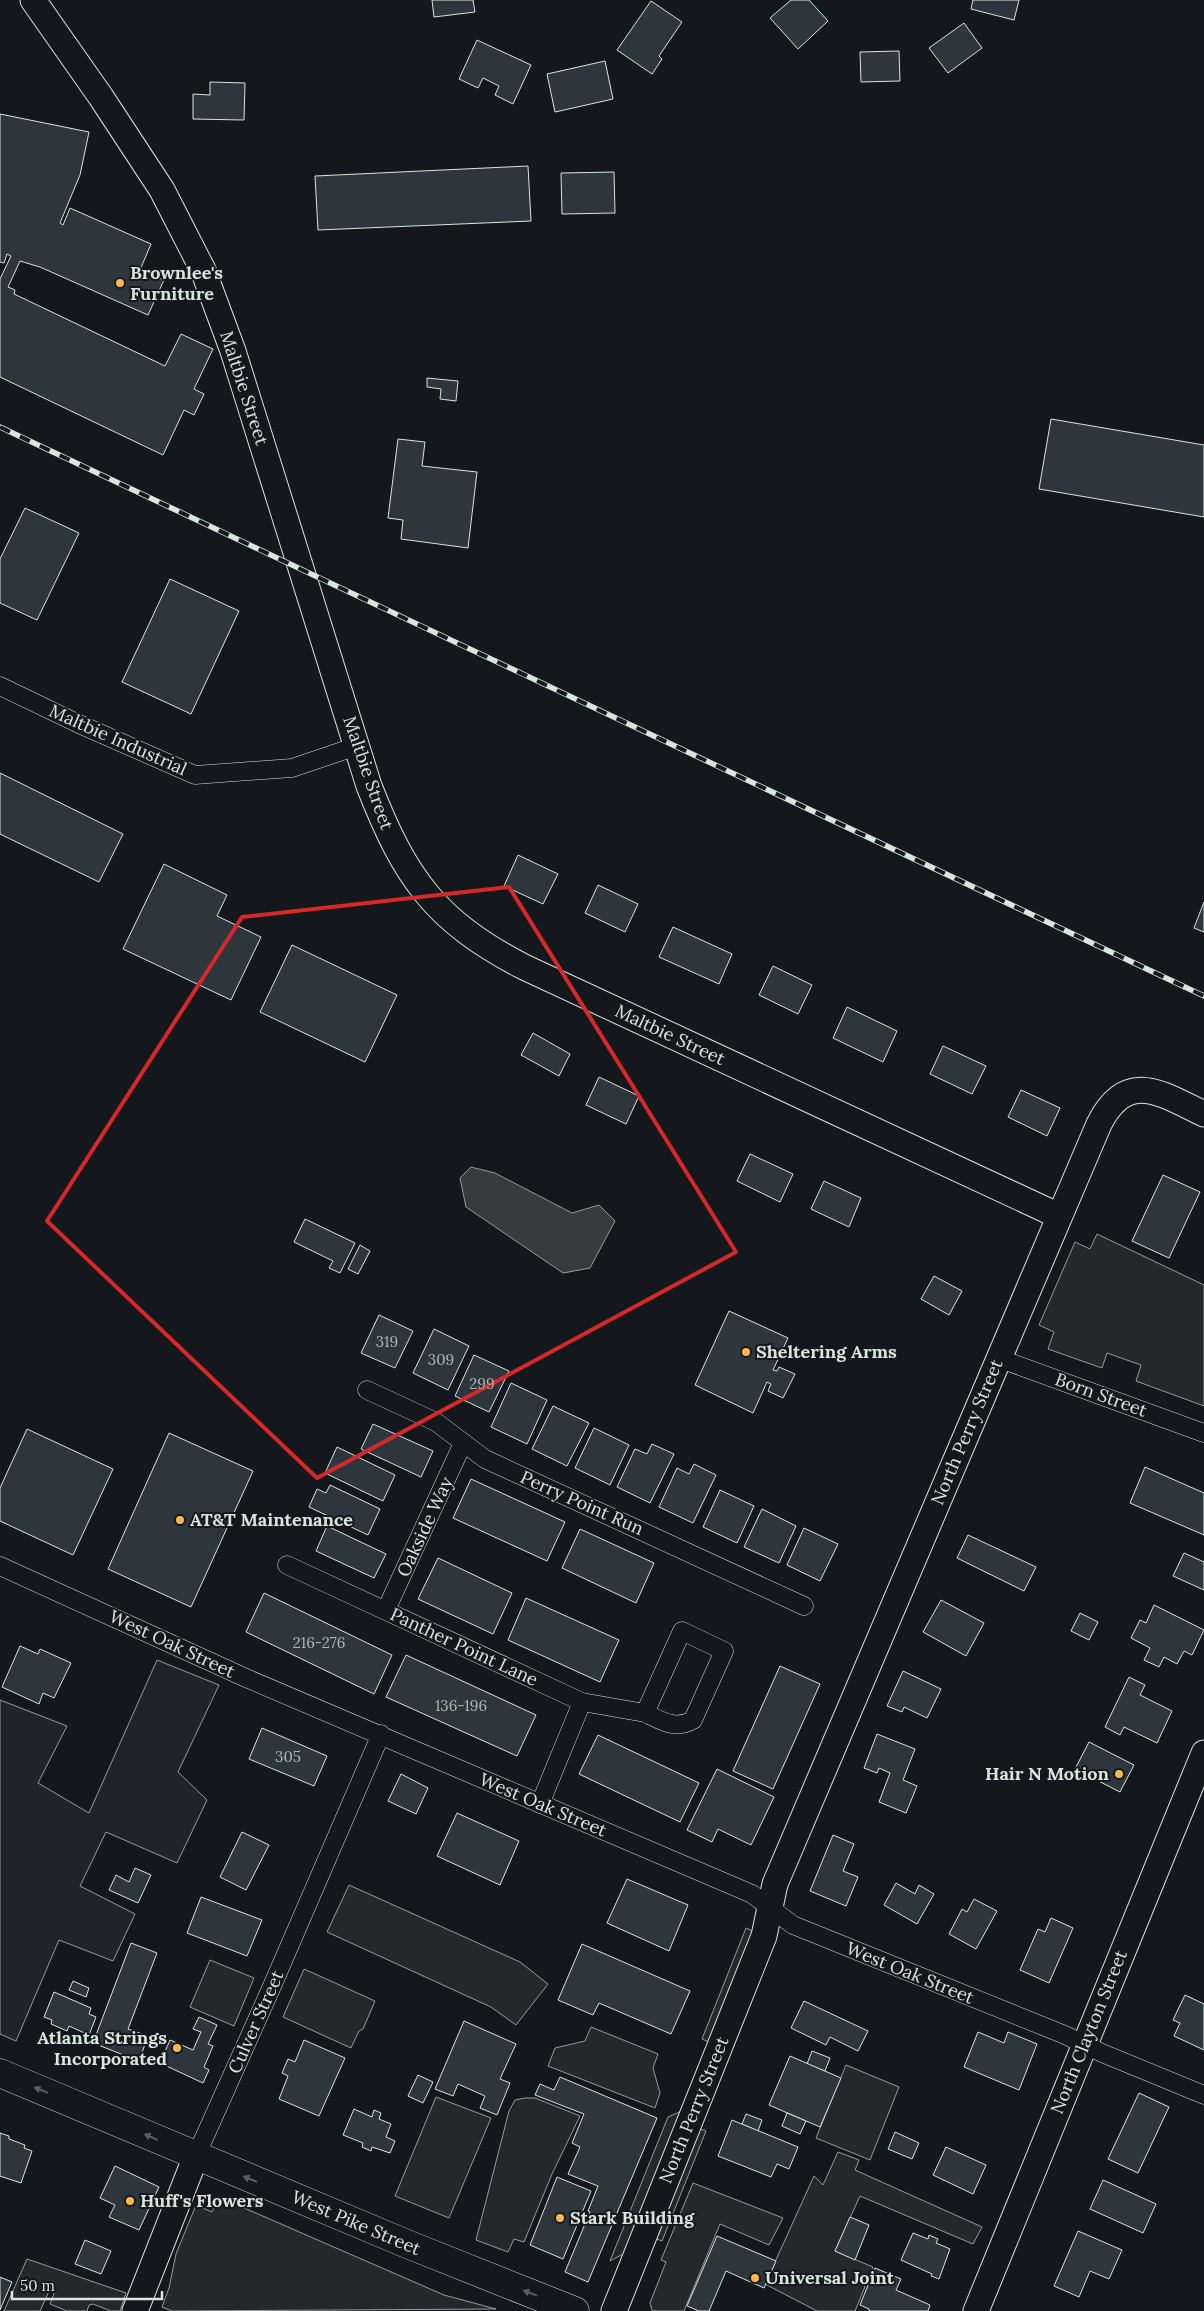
<svg xmlns="http://www.w3.org/2000/svg" width="1204" height="2311" font-family="Lora,serif">
<rect width="100%" height="100%" fill="#14181c"/>
<!-- green -->
<polygon fill="#202428" stroke="#939e99" points="157,1660 219,1685 178,1772 207,1800 177,1863 106,1832 80,1886 135,1914 113,1961 59,1940 16,2041 0,2034 0,1700 67,1726 38,1783 89,1813"/>
<!-- parking -->
<g fill="#24282b" stroke="#939e99">
<polygon points="1097,1234 1204,1285 1204,1406 1136,1381 1141,1365 1107,1353 1102,1368 1048,1349 1054,1332 1039,1325 1075,1242 1090,1249"/>
<polygon points="349,1885 520,1962 548,1984 516,2025 491,2007 327,1932"/>
<polygon points="746,1928 755,1932 711,2043 702,2039"/>
<polygon points="210,1960 254,1978 234,2026 190,2007"/>
<polygon points="304,1969 375,2001 363,2029 359,2031 351,2048 283,2017"/>
<polygon points="591,2027 658,2054 653,2068 660,2093 655,2108 548,2066 555,2048 585,2041"/>
<polygon points="846,2065 899,2087 870,2160 816,2138"/>
<polygon points="436,2097 491,2118 449,2218 395,2196"/>
<polygon points="525,2098 535,2098 580,2116 552,2174 524,2242 514,2239 508,2252 476,2240 509,2111 515,2100"/>
<polygon points="684,2110 625,2253 610,2261 668,2117"/>
<polygon points="698,2128 706,2131 662,2241 654,2238"/>
<polygon points="838,2152 859,2160 855,2170 982,2227 973,2244 860,2196 835,2251 873,2267 855,2311 817,2311 765,2284 814,2176 823,2185"/>
<polygon points="693,2183 783,2218 769,2245 720,2224 684,2311 656,2311 652,2310 650,2303 666,2262 661,2260"/>
<polygon points="219,2197 444,2295 496,2309 172,2311 162,2307 169,2288 176,2254 196,2205 212,2212"/>
<polygon points="27,2259 126,2293 120,2311 111,2311 93,2304 89,2305 87,2311 67,2311 50,2304 55,2291 50,2289 40,2311 4,2311"/>
</g>
<!-- water -->
<polygon fill="#363b3e" stroke="#939e99" points="471,1167 495,1173 572,1213 599,1205 615,1221 590,1268 563,1273 466,1207 460,1178"/>
<!-- building -->
<g fill="#2c363c" stroke="#d8e6dc">
<polygon points="432,0 473,0 475,12 434,17"/>
<polygon points="791,0 809,0 828,21 798,49 770,18"/>
<polygon points="973,0 1019,0 1014,20 971,9"/>
<polygon points="651,1 682,22 659,56 662,59 652,74 617,50"/>
<polygon points="964,23 982,48 948,73 929,48"/>
<polygon points="477,40 531,65 513,104 495,95 499,86 483,78 478,88 459,79"/>
<polygon points="899,51 900,81 861,82 860,52"/>
<polygon points="605,61 613,99 555,112 547,74"/>
<polygon points="210,82 245,83 244,120 193,119 193,94 210,95"/>
<polygon points="0,114 89,132 80,175 60,223 63,225 70,208 151,244 140,270 164,280 148,315 40,267 20,261 8,287 15,290 14,294 165,366 181,334 213,349 194,389 204,394 194,415 184,410 163,455 0,377 0,279 11,256 7,254 4,263 0,262"/>
<polygon points="528,166 531,221 318,230 315,176"/>
<polygon points="614,172 615,213 562,214 561,173"/>
<polygon points="427,378 458,381 456,401 440,399 441,389 427,387"/>
<polygon points="1051,419 1204,445 1204,517 1039,489"/>
<polygon points="398,439 425,442 422,466 477,472 468,548 401,539 403,520 388,518"/>
<polygon points="25,508 79,533 37,620 0,603 0,559"/>
<polygon points="170,579 239,611 191,714 122,682"/>
<polygon points="0,773 123,834 99,882 0,834"/>
<polygon points="518,855 558,874 543,904 504,886"/>
<polygon points="164,864 227,895 217,916 261,937 231,1000 123,949"/>
<polygon points="598,885 638,904 625,932 585,913"/>
<polygon points="1204,902 1204,932 1194,928"/>
<polygon points="673,927 732,954 719,984 659,957"/>
<polygon points="292,945 397,995 365,1062 260,1012"/>
<polygon points="773,966 812,985 798,1014 759,995"/>
<polygon points="847,1007 897,1031 883,1062 833,1038"/>
<polygon points="533,1033 570,1054 559,1076 521,1055"/>
<polygon points="943,1046 986,1066 972,1094 930,1074"/>
<polygon points="599,1077 639,1096 626,1124 586,1105"/>
<polygon points="1021,1090 1060,1108 1047,1136 1008,1117"/>
<polygon points="750,1154 793,1174 780,1202 737,1181"/>
<polygon points="1163,1175 1200,1192 1169,1258 1132,1241"/>
<polygon points="824,1181 861,1198 849,1227 811,1209"/>
<polygon points="305,1219 355,1243 340,1273 329,1268 333,1261 294,1242"/>
<polygon points="360,1245 370,1251 358,1274 348,1269"/>
<polygon points="934,1276 962,1291 949,1315 921,1299"/>
<polygon points="729,1311 788,1338 773,1370 777,1371 779,1367 795,1374 783,1398 768,1391 771,1384 767,1382 753,1413 695,1385"/>
<polygon points="379,1315 413,1331 395,1368 361,1353"/>
<polygon points="434,1329 469,1346 448,1390 413,1373"/>
<polygon points="474,1355 509,1371 489,1412 455,1396"/>
<polygon points="511,1383 547,1400 527,1444 491,1427"/>
<polygon points="553,1406 589,1423 567,1466 532,1449"/>
<polygon points="373,1424 433,1451 421,1477 361,1449"/>
<polygon points="594,1428 629,1445 610,1485 575,1468"/>
<polygon points="27,1429 113,1469 73,1555 0,1521 0,1488"/>
<polygon points="169,1433 253,1471 191,1607 108,1569"/>
<polygon points="652,1444 674,1454 650,1503 617,1487 635,1449 647,1454"/>
<polygon points="337,1447 395,1475 383,1501 325,1473"/>
<polygon points="694,1464 716,1475 693,1523 659,1507 677,1468 689,1474"/>
<polygon points="1145,1467 1204,1493 1204,1535 1130,1503"/>
<polygon points="471,1479 565,1522 547,1561 453,1518"/>
<polygon points="330,1485 380,1509 368,1535 309,1507 317,1489 326,1493"/>
<polygon points="720,1490 754,1506 737,1543 703,1527"/>
<polygon points="762,1509 796,1526 779,1563 744,1547"/>
<polygon points="327,1526 386,1554 374,1578 316,1551"/>
<polygon points="804,1528 838,1544 820,1581 787,1565"/>
<polygon points="580,1529 654,1563 636,1603 562,1568"/>
<polygon points="968,1535 1036,1567 1024,1591 957,1558"/>
<polygon points="1184,1553 1204,1562 1204,1590 1173,1576"/>
<polygon points="438,1558 512,1593 493,1634 418,1599"/>
<polygon points="264,1593 392,1655 374,1694 246,1632"/>
<polygon points="526,1598 619,1640 600,1682 508,1640"/>
<polygon points="941,1600 984,1623 966,1656 923,1632"/>
<polygon points="1154,1605 1204,1630 1192,1655 1184,1651 1177,1664 1164,1657 1159,1667 1144,1660 1150,1648 1131,1638 1140,1620 1146,1623"/>
<polygon points="1080,1613 1098,1622 1089,1640 1071,1631"/>
<polygon points="20,1646 38,1654 40,1649 71,1663 54,1698 43,1693 39,1704 2,1687"/>
<polygon points="406,1655 536,1715 517,1756 386,1697"/>
<polygon points="780,1666 820,1684 773,1789 733,1771"/>
<polygon points="903,1671 941,1689 927,1718 904,1707 902,1712 887,1706"/>
<polygon points="1129,1677 1145,1685 1140,1695 1172,1711 1157,1743 1124,1727 1120,1735 1105,1727"/>
<polygon points="262,1728 327,1756 314,1786 249,1759"/>
<polygon points="877,1734 915,1749 903,1780 917,1786 906,1813 879,1802 890,1773 879,1768 877,1773 864,1768"/>
<polygon points="598,1735 699,1783 680,1822 579,1774"/>
<polygon points="1089,1742 1134,1765 1120,1792 1075,1769"/>
<polygon points="717,1769 774,1797 751,1845 718,1829 712,1842 687,1830"/>
<polygon points="401,1774 428,1788 416,1814 388,1801"/>
<polygon points="457,1813 519,1841 500,1885 437,1856"/>
<polygon points="242,1832 269,1845 246,1890 220,1877"/>
<polygon points="833,1835 854,1844 843,1871 858,1877 846,1906 810,1891"/>
<polygon points="135,1868 151,1875 138,1903 109,1890 116,1875 129,1882"/>
<polygon points="627,1879 688,1905 669,1951 607,1923"/>
<polygon points="896,1883 915,1894 919,1885 934,1894 917,1924 884,1905"/>
<polygon points="201,1897 262,1920 247,1956 187,1933"/>
<polygon points="974,1899 997,1911 976,1949 949,1934 962,1909 967,1912"/>
<polygon points="1051,1918 1073,1928 1049,1983 1020,1970 1038,1929 1045,1932"/>
<polygon points="131,1943 157,1953 128,2029 148,2036 139,2061 93,2043"/>
<polygon points="582,1944 690,1991 671,2034 599,2003 593,2015 558,2000"/>
<polygon points="73,1981 89,1988 86,1997 69,1990"/>
<polygon points="54,1992 91,2008 89,2014 96,2017 89,2035 69,2026 67,2031 51,2024 52,2020 44,2017"/>
<polygon points="1185,1995 1204,2004 1204,2050 1174,2036 1180,2023 1173,2020"/>
<polygon points="804,2001 868,2031 858,2051 830,2037 826,2045 791,2028"/>
<polygon points="199,2017 217,2025 208,2044 213,2046 204,2067 209,2070 203,2083 160,2063 170,2040 193,2050 201,2032 193,2029"/>
<polygon points="464,2021 516,2044 500,2079 510,2083 497,2115 480,2108 485,2096 458,2084 453,2096 435,2089"/>
<polygon points="978,2032 1004,2043 1008,2032 1037,2044 1019,2090 964,2067"/>
<polygon points="304,2040 345,2058 319,2116 279,2099 288,2076 282,2073 288,2059 295,2062"/>
<polygon points="812,2051 830,2058 825,2071 807,2064"/>
<polygon points="790,2056 841,2078 820,2127 769,2105"/>
<polygon points="418,2075 433,2082 423,2103 408,2096"/>
<polygon points="560,2077 657,2118 588,2282 565,2272 590,2212 588,2211 598,2186 568,2174 580,2147 572,2143 584,2114 535,2095 540,2084 554,2090"/>
<polygon points="1139,2093 1169,2107 1138,2173 1108,2159"/>
<polygon points="354,2109 372,2117 374,2110 381,2113 379,2119 391,2124 386,2137 395,2141 390,2153 372,2147 371,2151 362,2147 363,2143 343,2135"/>
<polygon points="787,2113 806,2121 800,2134 782,2126"/>
<polygon points="746,2114 762,2120 758,2131 742,2124"/>
<polygon points="732,2120 798,2147 789,2169 777,2164 771,2177 718,2156"/>
<polygon points="895,2132 919,2143 912,2159 888,2149"/>
<polygon points="0,2133 9,2136 9,2139 25,2145 24,2148 32,2151 21,2183 0,2176"/>
<polygon points="946,2147 986,2165 973,2194 933,2175"/>
<polygon points="115,2166 159,2187 139,2230 109,2217 115,2205 100,2198"/>
<polygon points="557,2177 591,2191 563,2259 530,2245"/>
<polygon points="1103,2180 1156,2204 1143,2233 1090,2209"/>
<polygon points="850,2217 869,2225 855,2260 835,2251"/>
<polygon points="1078,2231 1122,2250 1109,2279 1090,2271 1079,2297 1054,2286"/>
<polygon points="913,2233 928,2239 929,2235 938,2239 936,2243 950,2249 939,2279 931,2276 932,2274 901,2260"/>
<polygon points="717,2236 776,2261 764,2288 726,2271 709,2311 699,2311 687,2306"/>
<polygon points="85,2240 111,2251 101,2274 75,2264"/>
<polygon points="875,2268 901,2279 896,2290 930,2305 928,2311 869,2311 869,2309 860,2305"/>
<polygon points="0,2277 12,2282 0,2310"/>
</g>
<g fill="none" stroke-linecap="round" stroke-linejoin="round">
<!-- street casing -->
<g stroke="#d8e6dc" stroke-width="19">
<g id="street">
<polyline points="0,686 79,724 195,775 292,768 357,746"/>
<polyline points="998,1358 1204,1433"/>
<polyline points="367,1390 436,1422 485,1459 804,1606"/>
<path d="M 287,1565 L 582,1702 L 645,1713 L 682,1631 L 724,1651 L 693,1720 C 675,1730 662,1721 645,1713"/>
<polyline points="0,1566 246,1678 752,1894 793,1925 1065,2035 1102,2053 1204,2095"/>
<polyline points="386,1610 463,1443"/>
<polyline points="540,1804 582,1702"/>
<polyline points="196,2156 273,1984 381,1734"/>
</g>
</g>
<!-- secondary casing -->
<g stroke="#d8e6dc" stroke-width="27">
<g id="secondary">
<path d="M 33,0 L 101,97 L 162,190 L 203,270 L 233,351 L 369,786 C 405,878 435,921 524,967 L 1059,1216"/>
<polyline points="135,2311 196,2156"/>
<path d="M 614,2311 L 764,1936 L 775,1884 L 1099,1124 C 1127,1068 1162,1094 1204,1114"/>
<polyline points="976,2311 1204,1753"/>
</g>
</g>
<!-- primary casing -->
<g stroke="#d8e6dc" stroke-width="29">
<polyline id="primary" points="0,2073 407,2244 575,2311"/>
</g>
<!-- street -->
<use href="#street" stroke="#14181c" stroke-width="18"/>
<!-- secondary -->
<use href="#secondary" stroke="#14181c" stroke-width="25"/>
<!-- primary -->
<use href="#primary" stroke="#14181c" stroke-width="28"/>
<!-- rail casing -->
<g stroke="#d8e6dc" stroke-width="5.5">
<polyline id="rail" points="0,427 1204,996"/>
</g>
<!-- rail -->
<use href="#rail" stroke="#14181c" stroke-width="4" stroke-dasharray="11" stroke-linecap="butt"/>
</g>
<!-- one-way arrows -->
<defs><path id="oneway-solid" d="M-6-.8H1V-3.2L6.5 0L1 3.2V.8H-6Z" transform="scale(1.25)"/></defs>
<g fill="#59605f">
<use href="#oneway-solid" transform="translate(41 2090) rotate(-158)"/>
<use href="#oneway-solid" transform="translate(151 2137) rotate(-156)"/>
<use href="#oneway-solid" transform="translate(250 2179) rotate(-158)"/>
<use href="#oneway-solid" transform="translate(530 2293) rotate(-159)"/>
</g>
<!-- marked area -->
<path fill="none" stroke="#d62828" stroke-width="4" stroke-linejoin="round" d="M 509,887 L 736,1252 L 317,1478 L 47,1221 L 242,917 Z"/>
<!-- markers -->
<g fill="#ffb74d" stroke="#14181c" stroke-width="2">
<circle cx="120" cy="283" r="5"/>
<circle cx="746" cy="1352" r="5"/>
<circle cx="180" cy="1520" r="5"/>
<circle cx="1119" cy="1774" r="5"/>
<circle cx="177" cy="2048" r="5"/>
<circle cx="130" cy="2201" r="5"/>
<circle cx="560" cy="2218" r="5"/>
<circle cx="755" cy="2278" r="5"/>
</g>
<g text-anchor="middle" stroke-width="4" stroke-linejoin="round" paint-order="stroke">
<!-- number labels -->
<g font-size="15" fill="#adbab4">
<text x="387" y="1347">319</text>
<text x="441" y="1365">309</text>
<text x="482" y="1389">299</text>
<text x="319" y="1648">216-276</text>
<text x="461" y="1711">136-196</text>
<text x="288" y="1762">305</text>
</g>
<!-- poi labels -->
<g font-size="18" font-weight="bold" fill="#d8e6dc" stroke="#14181c" text-anchor="start">
<text x="130" y="279">Brownlee's<tspan x="130" dy="21">Furniture</tspan></text>
<text x="756" y="1358">Sheltering Arms</text>
<text x="190" y="1526">AT&amp;T Maintenance</text>
<text x="1109" y="1780" text-anchor="end">Hair N Motion</text>
<text x="167" y="2044" text-anchor="end">Atlanta Strings<tspan x="167" dy="21">Incorporated</tspan></text>
<text x="140" y="2207">Huff's Flowers</text>
<text x="570" y="2224">Stark Building</text>
<text x="765" y="2284">Universal Joint</text>
</g>
<!-- street labels -->
<g font-size="18" fill="#d8e6dc" stroke="#14181c">
<text transform="translate(244 388) rotate(72)" y="6">Maltbie Street</text>
<text transform="translate(118 740) rotate(24)" y="6">Maltbie Industrial</text>
<text transform="translate(368 773) rotate(71)" y="6">Maltbie Street</text>
<text transform="translate(670 1035) rotate(25)" y="6">Maltbie Street</text>
<text transform="translate(1101 1395) rotate(20)" y="6">Born Street</text>
<text transform="translate(967 1432) rotate(-67)" y="6">North Perry Street</text>
<text transform="translate(582 1503) rotate(24)" y="6">Perry Point Run</text>
<text transform="translate(425 1527) rotate(-65)" y="6">Oakside Way</text>
<text transform="translate(172 1644) rotate(25)" y="6">West Oak Street</text>
<text transform="translate(464 1647) rotate(25)" y="6">Panther Point Lane</text>
<text transform="translate(543 1805) rotate(23)" y="6">West Oak Street</text>
<text transform="translate(910 1973) rotate(22)" y="6">West Oak Street</text>
<text transform="translate(256 2022) rotate(-66)" y="6">Culver Street</text>
<text transform="translate(1089 2032) rotate(-68)" y="6">North Clayton Street</text>
<text transform="translate(694 2110) rotate(-68)" y="6">North Perry Street</text>
<text transform="translate(356 2223) rotate(23)" y="6">West Pike Street</text>
</g>
</g>
<!-- scale -->
<path d="M12 2291v8h150v-8" fill="none" stroke="#d8e6dc" stroke-width="2.5"/>
<text x="20" y="2291" font-size="15" fill="#d8e6dc" stroke="#14181c" stroke-width="4" paint-order="stroke">50 m</text>
</svg>
